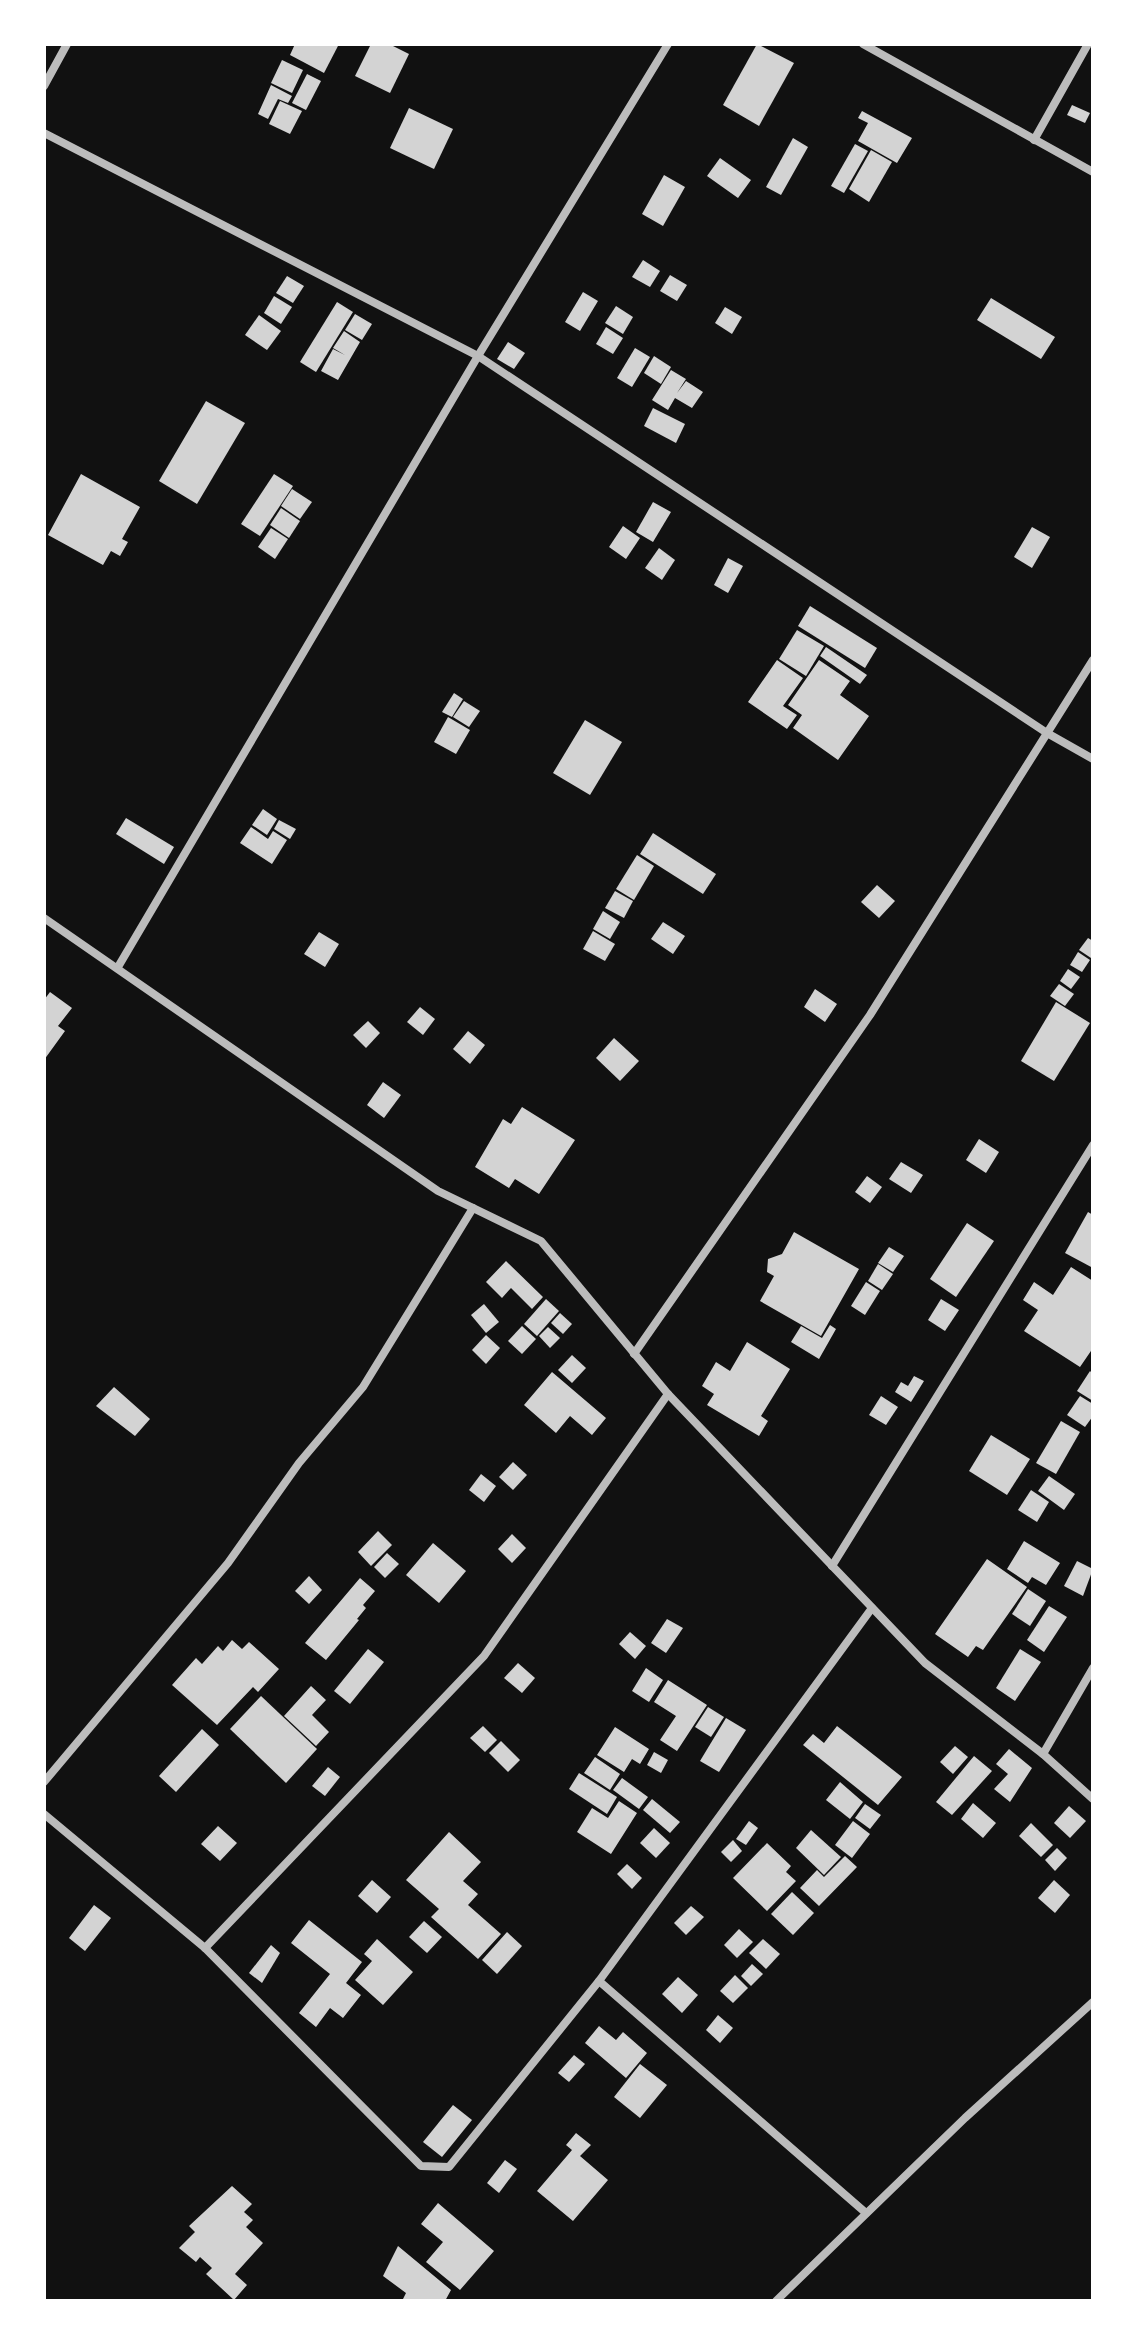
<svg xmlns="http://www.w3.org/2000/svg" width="1137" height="2345" font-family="'Times New Roman',serif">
<rect width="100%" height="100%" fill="#111"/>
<!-- building -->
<g fill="#d3d3d3">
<polygon points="295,44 339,44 324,73 290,55"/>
<polygon points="371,44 389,44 409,54 390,93 355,76"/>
<polygon points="757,44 794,63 759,126 723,105"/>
<polygon points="282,60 303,70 292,93 271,83"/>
<polygon points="307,74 321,81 306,110 292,103"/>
<polygon points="271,85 292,96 288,103 278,99 268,119 258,114"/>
<polygon points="280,101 302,111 290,134 269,124"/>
<polygon points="1072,105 1090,113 1085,123 1067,115"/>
<polygon points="409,108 453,129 434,169 390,148"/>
<polygon points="862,111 912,138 897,163 858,141 868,123 858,118"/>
<polygon points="793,138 808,147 781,195 766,187"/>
<polygon points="855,144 868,151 844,193 831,186"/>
<polygon points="871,150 892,162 869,202 849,189"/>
<polygon points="720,158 751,180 738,198 707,176"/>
<polygon points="664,175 685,187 663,226 642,214"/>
<polygon points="643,260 660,271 650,287 632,277"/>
<polygon points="670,275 687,285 677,301 660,291"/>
<polygon points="287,276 304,286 293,303 276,293"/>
<polygon points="583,292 598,301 580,331 565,322"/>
<polygon points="274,296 292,307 281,324 264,313"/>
<polygon points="991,298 1055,337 1041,359 977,320"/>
<polygon points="337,302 353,312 316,372 300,362"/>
<polygon points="616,306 633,317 623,334 605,323"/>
<polygon points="725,307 742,317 732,334 715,323"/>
<polygon points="355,314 372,324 362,340 345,330"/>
<polygon points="259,315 281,331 267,350 245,335"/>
<polygon points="606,327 623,338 613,354 596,344"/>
<polygon points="344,331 360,342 338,380 321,371 333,349 345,355 333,348"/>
<polygon points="508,342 525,353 514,369 497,359"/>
<polygon points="635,348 650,357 632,387 617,378"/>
<polygon points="654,356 671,367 661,384 644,373"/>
<polygon points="671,370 686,379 677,393 686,381 703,392 692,408 675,398 668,410 652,400"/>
<polygon points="206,401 245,423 197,504 159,481"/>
<polygon points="653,408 685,424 676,443 644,426"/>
<polygon points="81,474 140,507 122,539 128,542 120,556 111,551 103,565 48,535"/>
<polygon points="274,474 293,486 260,536 241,524"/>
<polygon points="292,489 312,502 300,519 281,506"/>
<polygon points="653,502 671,512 653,542 636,532"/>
<polygon points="281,508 300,521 289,538 270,525"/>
<polygon points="623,526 640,538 626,559 609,547"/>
<polygon points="1032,527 1050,537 1032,568 1014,557"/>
<polygon points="271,528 288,539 275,559 258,547"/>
<polygon points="659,548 675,560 662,580 645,568"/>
<polygon points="728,558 743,566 728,593 714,585"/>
<polygon points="810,606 877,648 865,668 798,626"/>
<polygon points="797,630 824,646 806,676 779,659"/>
<polygon points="826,647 867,675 860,684 820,656"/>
<polygon points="777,660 803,678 783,706 797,715 787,729 748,702"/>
<polygon points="819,660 850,681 840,695 869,716 838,760 793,728 802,715 788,705"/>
<polygon points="454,693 463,699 452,717 442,712"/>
<polygon points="464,701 480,711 469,727 453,717"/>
<polygon points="448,717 470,730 456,754 434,742"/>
<polygon points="585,720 622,742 590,795 553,773"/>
<polygon points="263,809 277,819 267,835 252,825"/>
<polygon points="126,818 174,847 164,864 116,834"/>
<polygon points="279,820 296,829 290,839 274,829"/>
<polygon points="251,827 268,839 273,831 287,840 272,864 240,843"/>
<polygon points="653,833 716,874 703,894 640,854"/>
<polygon points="637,855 654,866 634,900 616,889"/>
<polygon points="877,885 895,901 879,918 861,902"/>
<polygon points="615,891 633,901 624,918 605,908"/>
<polygon points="603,911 620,922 610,939 593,929"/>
<polygon points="663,922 685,936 673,954 651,939"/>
<polygon points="593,931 615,944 605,961 583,949"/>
<polygon points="319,932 339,944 325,967 304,954"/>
<polygon points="1088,938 1093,941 1091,958 1079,950"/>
<polygon points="1078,952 1090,960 1082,972 1070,965"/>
<polygon points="1068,969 1080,977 1071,989 1060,981"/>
<polygon points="1059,984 1074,994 1065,1006 1050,996"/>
<polygon points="815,989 837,1004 825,1022 804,1007"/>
<polygon points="50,992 72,1008 58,1026 65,1031 44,1060 44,1000"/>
<polygon points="1056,1002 1090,1023 1054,1081 1021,1061"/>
<polygon points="420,1007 435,1019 423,1035 407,1022"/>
<polygon points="368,1021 380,1033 366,1048 353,1035"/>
<polygon points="468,1031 485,1045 470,1064 453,1049"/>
<polygon points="614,1038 639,1061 620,1081 596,1058"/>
<polygon points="383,1082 401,1095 384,1118 367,1105"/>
<polygon points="522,1107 575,1140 539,1194 515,1179 509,1188 475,1167 503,1119 511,1124"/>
<polygon points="979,1139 999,1152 986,1173 966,1160"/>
<polygon points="901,1162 923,1175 911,1193 889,1179"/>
<polygon points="867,1176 882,1187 870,1203 855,1192"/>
<polygon points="1088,1212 1093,1215 1093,1268 1065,1253"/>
<polygon points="967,1223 994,1241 956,1297 930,1279"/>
<polygon points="794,1232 859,1269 821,1336 760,1301 774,1276 767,1272 768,1259 782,1254"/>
<polygon points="889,1247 904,1256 893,1272 878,1263"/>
<polygon points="506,1261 543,1297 532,1309 511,1288 502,1298 486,1282"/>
<polygon points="878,1264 893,1274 882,1290 868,1281"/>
<polygon points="1071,1267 1093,1281 1093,1348 1080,1367 1024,1331 1038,1310 1023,1300 1034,1282 1053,1295"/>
<polygon points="866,1282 880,1291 865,1315 851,1306"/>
<polygon points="546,1299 559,1311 537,1336 524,1324"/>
<polygon points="941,1299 959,1310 945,1331 928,1320"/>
<polygon points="484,1304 499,1322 486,1333 471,1315"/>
<polygon points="560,1313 572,1324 563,1334 551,1323"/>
<polygon points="830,1325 836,1329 819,1359 791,1342 801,1326 822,1338"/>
<polygon points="522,1326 536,1339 522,1354 508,1341"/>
<polygon points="548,1327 560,1338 550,1348 539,1336"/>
<polygon points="486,1335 500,1348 486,1364 472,1350"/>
<polygon points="747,1342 790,1369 761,1416 768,1421 759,1436 707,1405 714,1394 702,1386 716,1362 730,1371"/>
<polygon points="572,1355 586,1368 572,1383 558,1370"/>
<polygon points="1090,1371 1093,1374 1093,1401 1077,1391"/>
<polygon points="552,1372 606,1418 592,1435 570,1416 556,1433 524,1405"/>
<polygon points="914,1376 924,1381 911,1402 895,1392 901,1382 908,1386"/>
<polygon points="114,1387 150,1419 135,1436 96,1406"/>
<polygon points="881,1396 898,1407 886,1425 869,1415"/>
<polygon points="1080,1396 1093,1404 1093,1416 1085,1427 1067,1415"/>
<polygon points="1061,1421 1080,1432 1056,1474 1036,1463"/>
<polygon points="991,1435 1030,1459 1007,1495 969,1471"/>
<polygon points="513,1462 527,1475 513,1490 499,1477"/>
<polygon points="481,1474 496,1486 484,1502 469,1490"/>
<polygon points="1049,1476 1075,1494 1064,1510 1038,1491"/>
<polygon points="1031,1490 1049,1502 1037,1522 1018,1510"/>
<polygon points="378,1531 392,1545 371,1566 358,1552"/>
<polygon points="512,1534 526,1548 512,1563 498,1549"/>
<polygon points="1024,1541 1060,1563 1046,1585 1032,1577 1028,1583 1007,1569"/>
<polygon points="433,1543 466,1571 439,1603 406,1575"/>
<polygon points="387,1553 399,1564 385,1578 374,1567"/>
<polygon points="987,1559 1027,1587 983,1650 976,1646 968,1657 935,1634"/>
<polygon points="1077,1561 1093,1569 1083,1596 1064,1586"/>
<polygon points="309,1576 322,1590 309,1604 295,1591"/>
<polygon points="360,1578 375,1591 363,1605 366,1608 357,1619 359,1620 326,1660 305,1643"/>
<polygon points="1028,1589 1046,1601 1030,1626 1012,1614"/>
<polygon points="1049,1606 1067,1617 1044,1652 1027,1640"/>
<polygon points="667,1619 683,1628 666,1653 651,1643"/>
<polygon points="630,1632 646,1646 635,1659 619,1644"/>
<polygon points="232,1640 242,1649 249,1642 279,1669 258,1692 253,1687 217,1725 172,1685 196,1658 202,1664 218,1646 223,1651"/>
<polygon points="368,1649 384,1662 350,1704 334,1691"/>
<polygon points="1020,1649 1041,1662 1015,1701 996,1688"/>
<polygon points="518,1663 535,1678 522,1693 504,1678"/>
<polygon points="646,1668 663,1680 649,1702 632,1691"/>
<polygon points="668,1680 707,1705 677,1751 660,1740 676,1716 654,1702"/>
<polygon points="311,1686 326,1700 312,1715 329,1732 316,1746 284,1716"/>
<polygon points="261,1696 317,1749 286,1783 230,1729"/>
<polygon points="708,1707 724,1717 711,1737 695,1727"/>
<polygon points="726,1718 746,1730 719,1772 700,1761"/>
<polygon points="483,1726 497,1740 485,1752 470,1738"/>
<polygon points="837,1726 902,1777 878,1805 803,1745 813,1734 824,1743"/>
<polygon points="615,1727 649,1749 640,1764 632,1759 624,1772 597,1755"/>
<polygon points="202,1729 219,1745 176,1792 159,1776"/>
<polygon points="501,1741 520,1760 508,1772 489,1753"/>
<polygon points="955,1746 968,1757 953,1774 940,1762"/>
<polygon points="1009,1749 1032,1768 1010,1802 994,1789 1008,1774 996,1764"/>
<polygon points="654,1752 668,1760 661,1773 647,1765"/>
<polygon points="974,1756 992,1771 952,1815 936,1802"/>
<polygon points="595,1757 620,1774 610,1790 584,1773"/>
<polygon points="328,1767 340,1777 325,1796 312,1786"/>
<polygon points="579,1773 617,1797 607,1814 569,1789"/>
<polygon points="622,1778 648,1797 639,1809 613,1790"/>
<polygon points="840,1782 863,1802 850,1819 826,1800"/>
<polygon points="652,1799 680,1822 670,1833 643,1810"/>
<polygon points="619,1801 637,1813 611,1854 577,1832 592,1808 608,1818"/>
<polygon points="973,1803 996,1823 983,1838 961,1819"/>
<polygon points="865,1804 881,1815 870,1829 855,1818"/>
<polygon points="1069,1806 1086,1821 1070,1838 1054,1823"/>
<polygon points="749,1821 758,1828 746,1845 736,1839"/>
<polygon points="853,1821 870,1834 852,1858 835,1845"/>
<polygon points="1031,1823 1053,1845 1041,1857 1019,1836"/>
<polygon points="218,1826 237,1843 220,1861 201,1844"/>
<polygon points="654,1828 670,1843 656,1858 640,1843"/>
<polygon points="811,1830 841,1857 824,1875 796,1848"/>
<polygon points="449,1832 481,1862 463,1881 478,1894 468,1905 501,1934 478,1959 431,1917 439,1909 406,1880"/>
<polygon points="733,1840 742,1851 731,1862 721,1852"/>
<polygon points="767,1843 791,1866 786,1872 796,1881 767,1911 733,1878"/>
<polygon points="1057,1848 1067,1858 1055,1871 1045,1860"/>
<polygon points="845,1856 857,1867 819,1906 800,1888 817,1870 824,1877"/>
<polygon points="627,1864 642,1878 632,1889 617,1874"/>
<polygon points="372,1880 391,1897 377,1913 358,1896"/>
<polygon points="1054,1880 1070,1895 1055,1913 1038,1898"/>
<polygon points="792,1892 814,1913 793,1935 771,1914"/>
<polygon points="94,1905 111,1918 85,1951 69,1938"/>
<polygon points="691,1906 704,1917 686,1935 674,1923"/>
<polygon points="309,1920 362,1962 346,1983 361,1995 343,2018 330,2008 316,2027 299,2013 330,1974 291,1943"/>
<polygon points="424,1921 442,1937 427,1953 409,1937"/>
<polygon points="739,1929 753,1942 737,1958 724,1945"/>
<polygon points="507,1932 522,1946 497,1974 482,1960"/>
<polygon points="377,1939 413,1972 383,2005 355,1980 372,1961 364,1954"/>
<polygon points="763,1939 780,1954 766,1969 749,1953"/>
<polygon points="271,1945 280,1953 262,1983 249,1973"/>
<polygon points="752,1964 763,1974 751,1986 741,1976"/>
<polygon points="735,1975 748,1988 733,2003 720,1991"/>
<polygon points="678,1977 698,1995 682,2013 662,1994"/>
<polygon points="718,2015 733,2028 720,2043 706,2030"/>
<polygon points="599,2026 616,2040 623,2032 647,2053 626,2078 585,2043"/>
<polygon points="574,2055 585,2064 569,2082 558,2073"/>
<polygon points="640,2064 667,2085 640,2118 614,2097"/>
<polygon points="453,2105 472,2120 442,2157 423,2142"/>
<polygon points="576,2133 591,2145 580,2156 608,2180 573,2221 537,2191 572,2150 566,2145"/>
<polygon points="505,2160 517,2169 499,2193 487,2183"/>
<polygon points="232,2186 252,2204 244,2212 253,2220 246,2227 263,2243 235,2274 247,2285 234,2300 206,2274 212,2268 200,2257 196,2262 179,2248 195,2232 189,2226"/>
<polygon points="438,2203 494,2251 460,2290 426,2262 443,2242 421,2224"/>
<polygon points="398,2246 451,2290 445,2301 402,2301 406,2293 383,2276"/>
</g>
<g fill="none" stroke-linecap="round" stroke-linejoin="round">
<!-- minor -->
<g stroke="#bcbcbc" stroke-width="8">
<polyline points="863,44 1093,172"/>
<polyline points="44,86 67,44"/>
<polyline points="44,133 478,356 1047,733 1093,759"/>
<polyline points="1034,140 1088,44"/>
<polyline points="44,918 438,1191 541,1241 668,1394 925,1663 1043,1754 1093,1799"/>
<polyline points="118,967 478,356 668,44"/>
<polyline points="634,1354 870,1015 1093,660"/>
<polyline points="832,1566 1093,1145"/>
<polyline points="1043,1754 1093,1668"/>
<polyline points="44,1782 228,1563 299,1463 363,1387 473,1208"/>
<polyline points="44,1814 205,1948 421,2166 449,2167 599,1981 872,1608"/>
<polyline points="205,1948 484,1656 668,1394"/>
<polyline points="599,1981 866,2213"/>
<polyline points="776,2301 965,2118 1093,2002"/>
</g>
</g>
<!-- border -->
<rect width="1137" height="2345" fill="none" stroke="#ffffff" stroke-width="92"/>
</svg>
